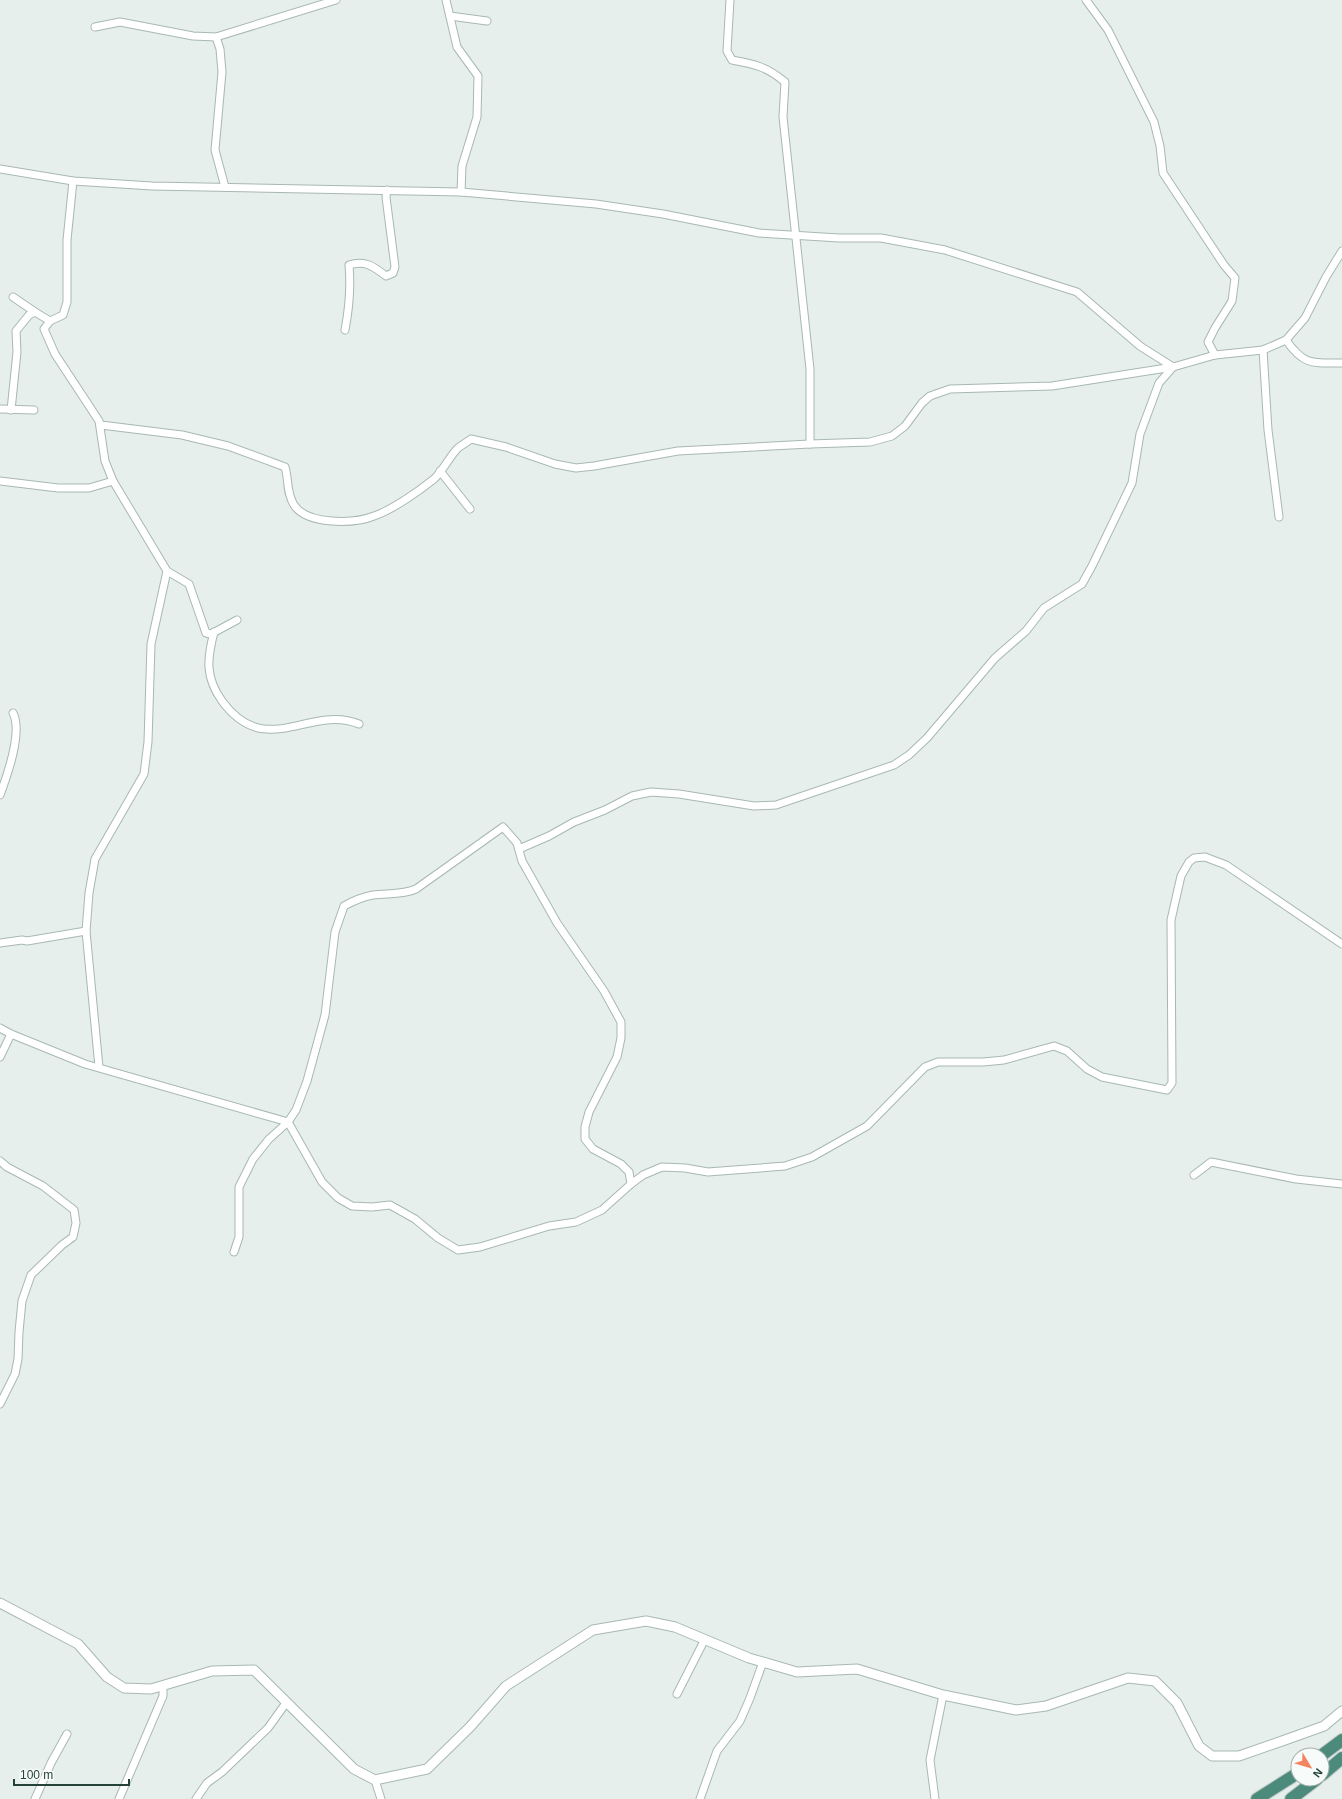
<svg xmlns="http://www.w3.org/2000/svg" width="1342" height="1799" font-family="Helvetica,sans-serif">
<rect width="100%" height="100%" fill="#e6efeb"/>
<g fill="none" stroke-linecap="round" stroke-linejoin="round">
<!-- minor casing -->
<g stroke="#a8b8b2" stroke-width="9">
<g id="minor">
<polyline points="446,0 457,47 478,76 477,117 462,166 461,192"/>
<polyline points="1086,0 1108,30 1154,122 1160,146 1163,173 1224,265 1235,278 1232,301 1215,328 1208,342 1215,355"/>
<polyline points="450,16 487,21"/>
<polyline points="95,27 120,22 193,36 216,37 336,0"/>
<polyline points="216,37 220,49 222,72 215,150 225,187"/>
<polyline points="0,169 73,181 152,186 461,192 596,204 663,214 759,233 839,238 881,238 945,250 1077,292 1140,346 1173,367 1215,355 1263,350 1286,340 1305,318 1326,277 1342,251"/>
<polyline points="73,181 67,240 67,302 63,315 50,321 44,329 55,354 99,421 105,461 113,481 167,571 189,584 206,633 211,634 237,620"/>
<polyline points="13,297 35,312"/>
<path d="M 345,330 C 349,309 351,287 349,265 C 365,260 373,266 386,276 L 393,273 L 395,267 L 386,197 L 387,190"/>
<path d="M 1286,340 C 1304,366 1313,363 1342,363"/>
<polyline points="1263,350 1268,430 1279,517"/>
<polyline points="0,409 34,410"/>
<polyline points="11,410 17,352 16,331 29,315 35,312 50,321"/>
<path d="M 101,425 L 182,435 L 228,446 L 285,467 C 289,480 286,492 294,505 C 307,525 354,524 374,516 C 392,510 419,491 434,479 C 443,471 449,457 458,448 C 462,445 467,442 471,439 L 506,447 L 555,464 L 576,468 L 594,466 L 678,451 L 810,444 L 810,369 L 783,117 L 785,82 C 767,67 755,64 732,60 L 727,51 L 730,0"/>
<polyline points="440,471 470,509"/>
<polyline points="0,481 58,488 89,488 113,481"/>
<path d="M 214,632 C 207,659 205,677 222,701 C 266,761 309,704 359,724"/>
<path d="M 0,795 C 7,776 23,732 13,713"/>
<polyline points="519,849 549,836 574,822 605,810 632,796 651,792 679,794 754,806 776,805 894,765 909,755 927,738 995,658 1026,631 1044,608 1082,584 1092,566 1132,483 1140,434 1159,383 1173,367 1052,386 950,389 930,396 922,403 905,426 892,436 870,442 810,444"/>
<polyline points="0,943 22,940 27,941 86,931"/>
<path d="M 0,1028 L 11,1034 L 85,1064 L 288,1122 L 296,1110 L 307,1081 L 325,1015 L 335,932 L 344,906 C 353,901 362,897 373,895 C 388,893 402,895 416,889 L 503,827 L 517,843 L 522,861 L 557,923 L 604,991 L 621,1022 L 621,1038 L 617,1057 L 589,1112 L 585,1127 L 585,1139 L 593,1149 L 621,1164 L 629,1172 L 631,1184"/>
<polyline points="0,1057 11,1034"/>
<polyline points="99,1067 86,931 89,893 95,859 144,774 148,742 151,644 167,571"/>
<polyline points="0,1161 7,1167 43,1186 74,1210 76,1223 73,1237 62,1245 31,1275 22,1301 19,1332 18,1359 15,1374 0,1404"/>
<polyline points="1194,1175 1211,1162 1296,1179 1342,1184"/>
<polyline points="234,1252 239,1237 239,1187 253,1159 269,1139 288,1122 322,1182 338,1198 352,1206 372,1207 390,1205 415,1219 438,1238 458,1250 480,1247 549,1226 576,1222 602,1210 631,1184 643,1175 662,1167 685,1168 708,1172 734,1170 785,1166 812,1157 867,1126 925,1067 938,1062 983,1062 1004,1060 1054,1046 1067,1051 1087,1069 1102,1077 1167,1090 1172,1083 1171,920 1181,876 1189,862 1194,858 1205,857 1226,865 1342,944"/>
<polyline points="677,1694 705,1639"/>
<polyline points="375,1780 381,1799"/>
<polyline points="35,1799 51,1763 67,1734"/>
<polyline points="119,1799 163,1696 163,1686"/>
<polyline points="196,1799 207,1783 222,1772 268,1728 286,1703"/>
<polyline points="700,1799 717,1751 740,1721 750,1698 763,1662"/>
<polyline points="935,1799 930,1760 943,1695"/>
</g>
</g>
<!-- tertiary casing -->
<g stroke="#a8b8b2" stroke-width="11">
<polyline id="tertiary" points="0,1603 78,1644 107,1677 124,1688 151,1689 212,1671 254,1670 354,1769 375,1780 427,1769 470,1727 506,1686 593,1630 646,1621 675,1627 749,1658 797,1672 857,1669 943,1695 1016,1710 1046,1706 1128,1678 1155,1681 1177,1703 1199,1746 1212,1756 1239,1756 1285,1740 1324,1726 1342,1711"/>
</g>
<!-- trunk casing -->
<g stroke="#c2cac8" stroke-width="14">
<g id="trunk">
<polyline points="1322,1755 1342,1740"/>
<polyline points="1322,1775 1342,1758"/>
<polyline points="1257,1799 1298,1773"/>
<polyline points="1291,1799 1317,1779"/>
</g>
</g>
<!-- minor -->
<use href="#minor" stroke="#fff" stroke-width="7"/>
<!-- tertiary -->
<use href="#tertiary" stroke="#fff" stroke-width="9"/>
<!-- trunk -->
<use href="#trunk" stroke="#4c8a7c" stroke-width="12"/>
</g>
<!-- north arrow -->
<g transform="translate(1310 1767) rotate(128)"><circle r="19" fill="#f7fbf9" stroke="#a3b1ad"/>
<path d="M0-3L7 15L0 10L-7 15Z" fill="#f4845f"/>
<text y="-6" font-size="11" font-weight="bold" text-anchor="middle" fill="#24423a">N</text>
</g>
<!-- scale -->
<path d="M14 1779v6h115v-6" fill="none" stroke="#24423a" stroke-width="2"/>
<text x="20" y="1779" font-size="12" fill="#24423a" stroke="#f7fbf9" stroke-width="3" paint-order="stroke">100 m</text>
</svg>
